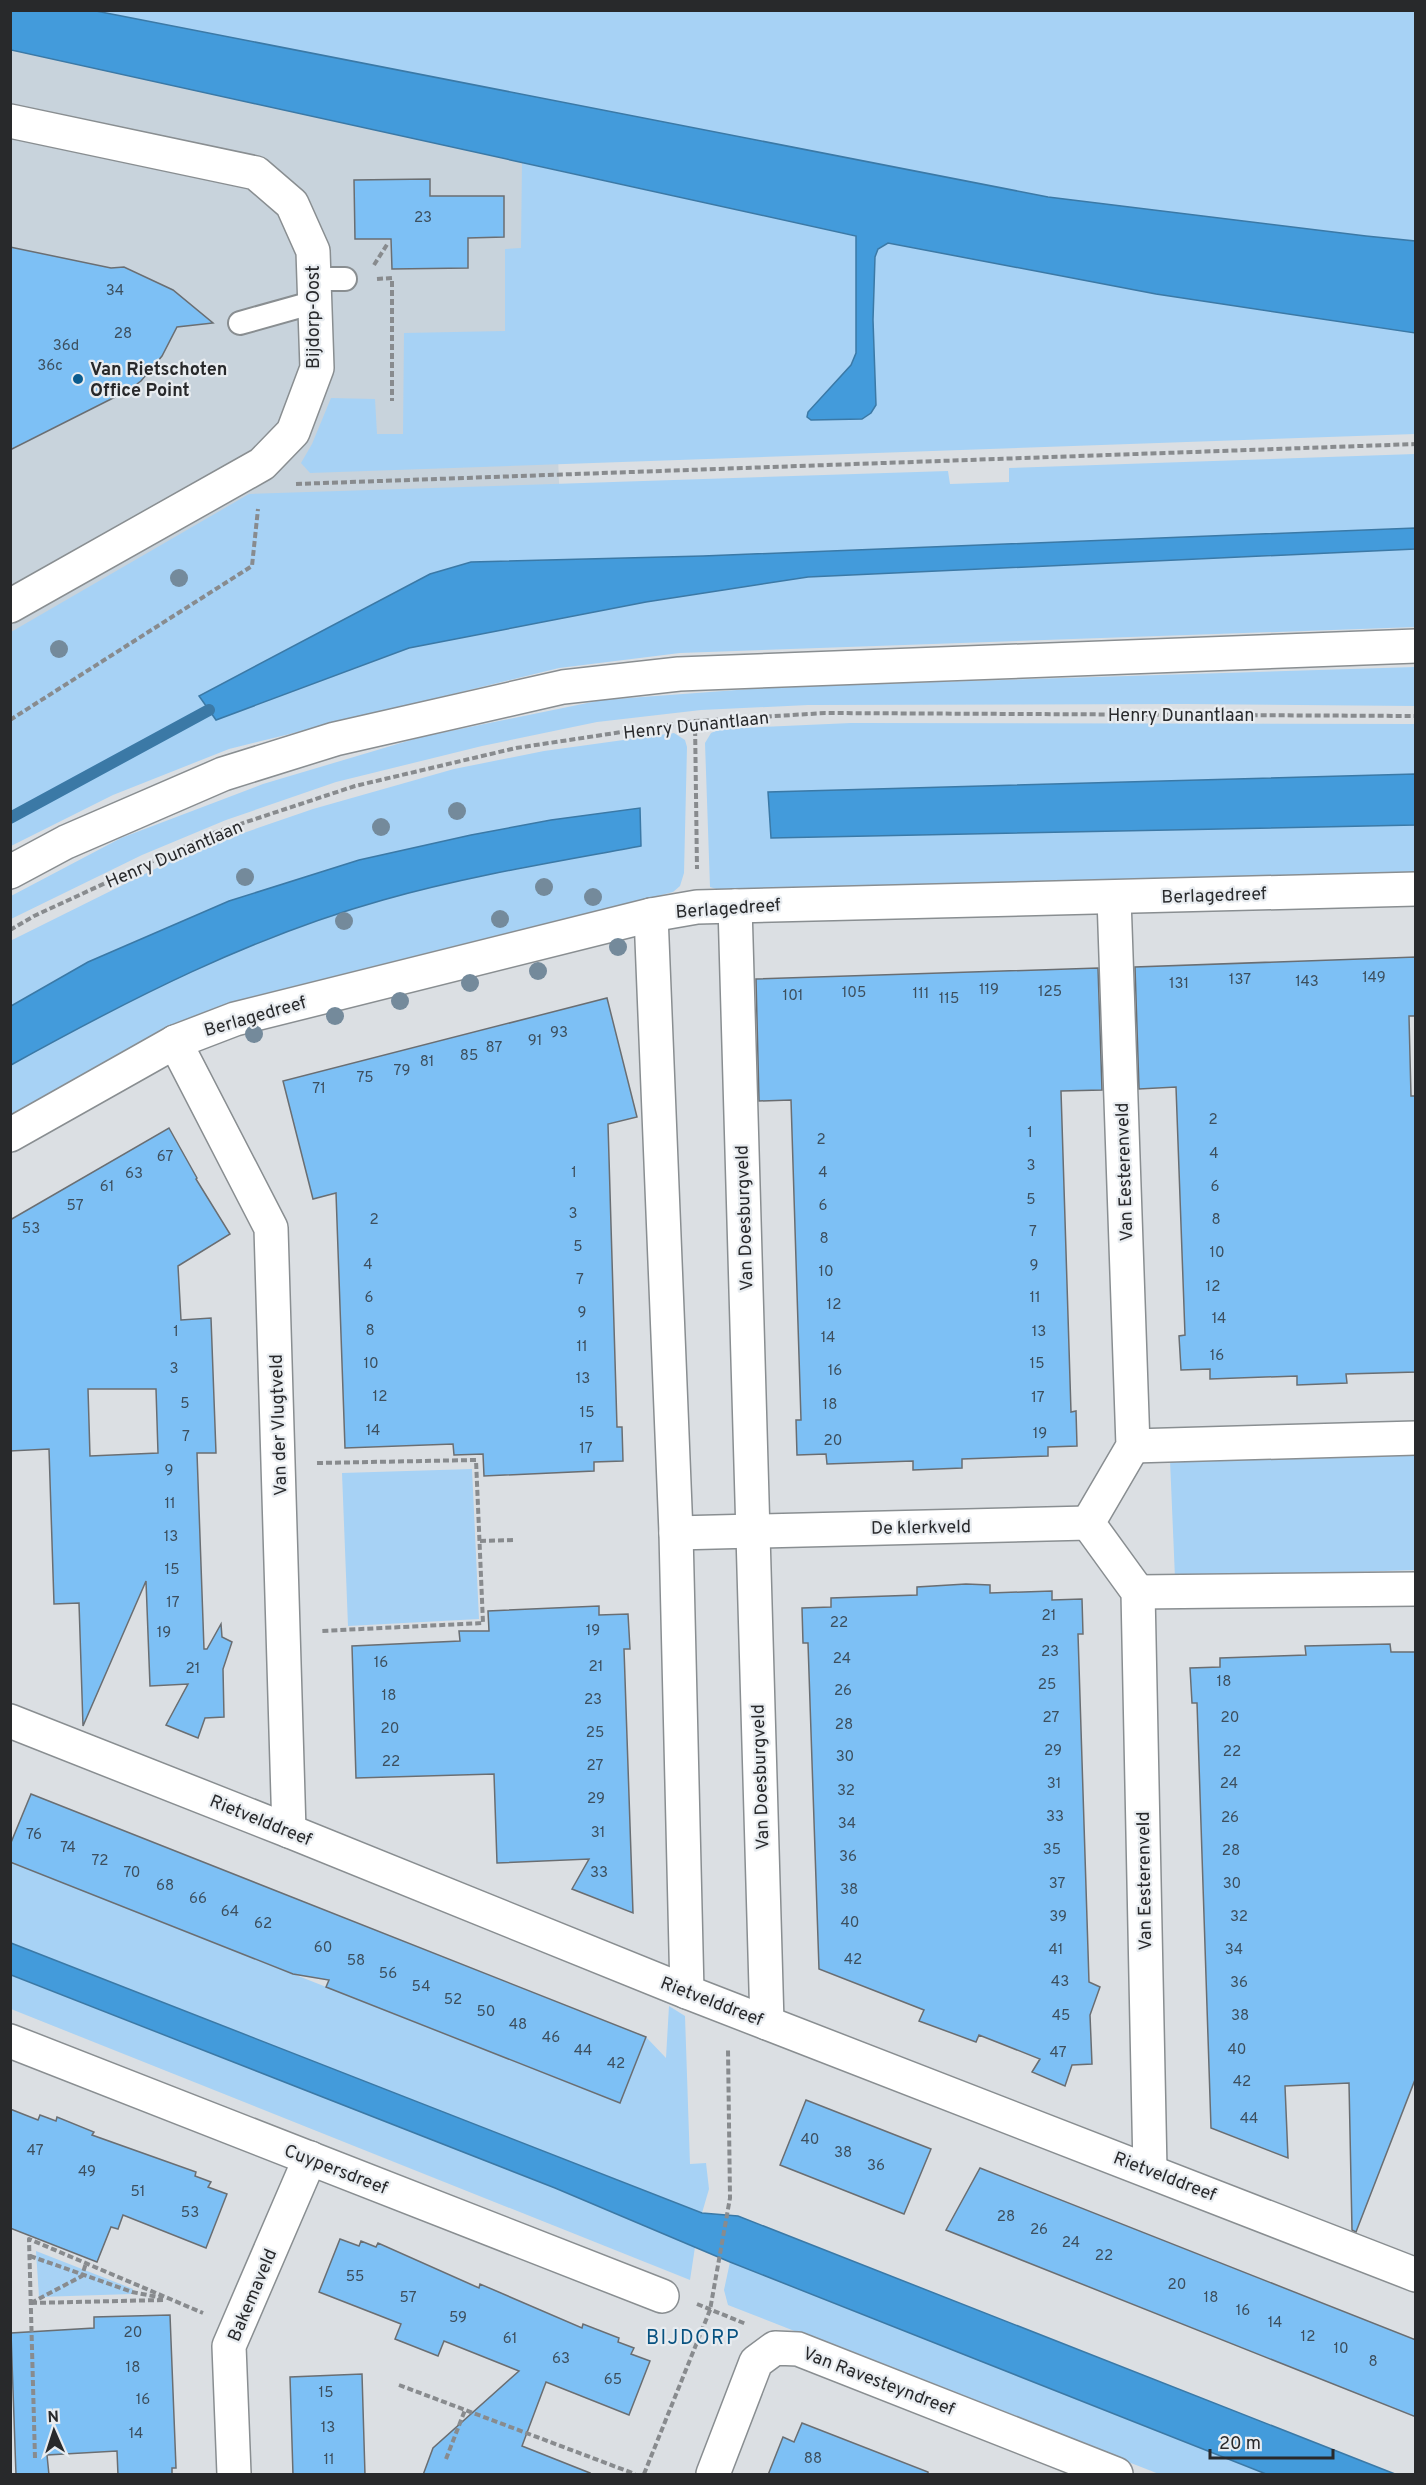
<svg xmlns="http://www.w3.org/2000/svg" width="1426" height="2485" font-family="Overpass,sans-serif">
<rect width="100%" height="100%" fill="#dbdfe3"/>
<!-- built -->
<polygon fill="#c8d3dc" points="11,25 545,137 561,531 340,527 11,718"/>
<!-- green -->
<g fill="#a7d2f5">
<polygon points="96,11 1415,11 1415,241 1366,236 1048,197"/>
<polygon points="522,163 857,236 856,353 851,365 809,412 862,419 873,320 875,257 878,249 888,243 1156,294 1415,333 1415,434 310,473 301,463 312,444 331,398 375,399 377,434 403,434 404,333 505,331 505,249 521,248"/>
<polygon points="1415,454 1415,528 703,556 471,562 430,574 199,696 216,720 409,648 646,602 808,577 1415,549 1415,627 680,653 559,668 229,749 113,795 11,846 11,632 249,494 948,471 950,484 1009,482 1009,468"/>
<polygon points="1415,667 1415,706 1186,704 808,705 701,710 597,722 482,746 336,782 226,820 142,855 11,919 11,896 121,838 263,784 421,737 602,700 778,687"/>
<polygon points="851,723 1415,724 1415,774 768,792 771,838 1415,825 1415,872 729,893 710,887 705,743 711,733 720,729"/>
<polygon points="674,733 685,740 687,747 684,873 680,886 673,892 230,1005 11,1120 10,941 165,864 223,840 313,809 454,769 544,751"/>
<polygon points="1415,1452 1415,1570 1175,1578 1170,1460"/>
<polygon points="472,1469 479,1619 348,1626 342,1473"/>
<polygon points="10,1862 620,2103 646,2037 666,2058 669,2006 685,2016 690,2164 706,2163 709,2189 702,2213 11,1943"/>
<polygon points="10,1975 555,2188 695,2247 690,2280 11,2009"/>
<polygon points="36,2251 133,2289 132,2294 39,2297"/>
<polygon points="730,2262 1266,2474 1159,2474 728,2305 724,2290"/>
</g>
<!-- water -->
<g fill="#439bdb" stroke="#3b79a6" stroke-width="1.5">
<polygon points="11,10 96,11 1048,197 1366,236 1415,241 1415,333 1156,294 888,243 878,249 875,257 873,320 876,405 871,413 862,419 811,420 807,417 808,412 851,365 856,353 856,236 11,50"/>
<polygon points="1415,528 1415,549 808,577 646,602 409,648 216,720 199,696 430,574 471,562 703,556"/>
<polygon points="1415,774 1415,825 771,838 768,792"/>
<path d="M 640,808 L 641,846 C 555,862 468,876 383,900 C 251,937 130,999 11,1065 L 11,1006 L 88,962 L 229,901 L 359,860 L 471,835 L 551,820 Z"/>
<polygon points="11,1943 702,2213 738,2216 1395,2474 1266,2474 730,2262 555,2188 11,1975"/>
</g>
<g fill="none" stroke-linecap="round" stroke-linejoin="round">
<!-- stream -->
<polyline stroke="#3b79a6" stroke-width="12" points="10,818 209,710"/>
</g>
<!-- building -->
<g fill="#7dc0f5" stroke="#6a6e72" stroke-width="1.5" fill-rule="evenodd">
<polygon points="430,179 430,196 504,196 504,237 468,238 468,268 392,269 391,239 355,239 354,180"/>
<polygon points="10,247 111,268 124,267 173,290 213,323 177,327 162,356 141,381 127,391 10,450"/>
<polygon points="1416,957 1416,1016 1409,1016 1411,1096 1416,1096 1416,1372 1346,1374 1347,1383 1297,1385 1297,1376 1210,1379 1210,1369 1181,1370 1179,1336 1185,1335 1176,1087 1139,1089 1135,967"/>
<polygon points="1098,968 1102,1090 1061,1091 1071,1412 1076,1411 1077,1446 1048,1447 1048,1456 962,1459 962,1468 913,1470 913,1461 827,1464 826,1454 797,1455 796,1420 801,1420 791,1100 759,1101 756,979"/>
<polygon points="607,998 637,1117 608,1124 617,1427 622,1427 623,1461 594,1462 594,1471 484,1476 483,1454 454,1455 453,1444 345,1448 336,1193 313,1199 283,1081"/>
<path d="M 169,1128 L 197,1178 L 196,1179 L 230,1234 L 178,1266 L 181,1320 L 211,1318 L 216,1453 L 197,1453 L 204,1649 L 207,1649 L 221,1624 L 222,1637 L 232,1642 L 223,1669 L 224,1717 L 205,1718 L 198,1738 L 166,1725 L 188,1684 L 150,1686 L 146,1581 L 83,1726 L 79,1603 L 54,1604 L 49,1449 L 10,1451 L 10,1220 ZM 88,1389 L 156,1389 L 158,1453 L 90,1456 Z"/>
<polygon points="966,1584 990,1585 990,1593 1052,1591 1052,1600 1082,1599 1083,1634 1078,1634 1089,1982 1100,1987 1090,2015 1092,2064 1072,2065 1065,2086 1032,2072 1040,2059 979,2035 976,2042 919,2021 924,2010 819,1969 808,1643 803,1643 802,1608 831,1607 831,1598 917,1595 917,1587"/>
<polygon points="599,1606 599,1615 628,1614 630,1649 624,1649 633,1913 572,1889 589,1859 497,1863 494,1774 356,1778 352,1646 460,1641 459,1631 489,1631 488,1611"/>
<polygon points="1390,1644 1391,1652 1416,1652 1416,2077 1356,2232 1352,2230 1349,2083 1285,2086 1288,2158 1211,2128 1197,1703 1192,1703 1190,1668 1220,1667 1220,1658 1306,1655 1305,1646"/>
<polygon points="31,1794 646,2037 620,2103 326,1987 329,1980 293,1974 10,1862 10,1845"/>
<polygon points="806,2100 931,2149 904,2214 780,2165"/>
<polygon points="10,2109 38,2120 40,2115 56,2121 57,2117 94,2132 92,2135 196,2172 195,2176 211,2182 208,2187 227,2194 206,2248 123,2215 118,2229 111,2227 97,2262 10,2228"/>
<polygon points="980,2168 1416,2340 1416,2417 946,2230"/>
<polygon points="340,2239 359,2246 361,2241 376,2247 378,2243 479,2288 480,2284 582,2328 583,2324 619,2338 618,2342 634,2348 631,2354 650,2361 629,2415 546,2382 522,2446 590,2473 589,2475 423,2475 433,2448 519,2371 444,2341 438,2356 395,2339 401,2324 319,2292"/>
<polygon points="170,2315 176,2468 172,2468 172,2475 118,2475 117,2451 47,2455 49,2475 16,2475 11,2333 94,2328 94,2317"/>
<polygon points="362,2374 365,2475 293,2475 290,2377"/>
<polygon points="802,2423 928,2472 928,2475 768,2475 783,2437 794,2442"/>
</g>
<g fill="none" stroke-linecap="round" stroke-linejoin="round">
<!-- service casing -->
<g stroke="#898e91" stroke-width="26">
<g id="service">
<polyline points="314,279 345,279"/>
<polyline points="240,323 315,302"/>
</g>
</g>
<!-- minor casing -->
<g stroke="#898e91" stroke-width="36">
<g id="minor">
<polyline points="10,121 256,173 292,204 313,251 317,368 293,432 262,464 10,606"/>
<polyline points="1114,898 1133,1446 1088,1523 1138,1592 1150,2170"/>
<polyline points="735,906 767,2023"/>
<polyline points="651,915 676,1533 687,1992"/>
<polyline points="175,1042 271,1228 289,1831"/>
<polyline points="10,1135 175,1042 235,1019 651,915 697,907 735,906 1416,889"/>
<polyline points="1133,1446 1416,1438"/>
<polyline points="676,1533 1088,1523"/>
<polyline points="1138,1592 1416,1589"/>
<polyline points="10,1721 289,1831 687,1992 1416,2275"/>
<polyline points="10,2041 662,2296"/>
<polyline points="234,2474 229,2346 310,2158"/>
<polyline points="713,2474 756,2362 775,2348 798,2349 1116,2474"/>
</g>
</g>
<!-- secondary casing -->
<g stroke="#898e91" stroke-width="36">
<polyline id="secondary" points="10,872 66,842 223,774 335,739 563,687 679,674 1416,646"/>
</g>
<!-- path -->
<g stroke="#888b8e" stroke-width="4" stroke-dasharray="6 3" stroke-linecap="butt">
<polyline points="374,265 388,243"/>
<polyline points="377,279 392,278 392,401"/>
<polyline points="296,484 1416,444"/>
<polyline points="10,720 252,566 258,509"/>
<polyline points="695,721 697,869"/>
<polyline points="10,930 34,916 216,832 355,786 516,748 695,721 825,713 1416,716"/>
<polyline points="317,1463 476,1460 483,1623 321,1631"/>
<polyline points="480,1541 514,1540"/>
<polyline points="30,2256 132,2292 163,2298"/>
<polyline points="31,2303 163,2300"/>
<polyline points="31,2303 82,2276 86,2263"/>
<polyline points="697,2304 746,2324"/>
<polyline points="399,2385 635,2474"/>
<polyline points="35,2458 29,2239 203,2313"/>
<polyline points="446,2459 465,2410"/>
<polyline points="644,2474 710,2310 730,2198 728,2049"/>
</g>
<!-- service -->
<use href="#service" stroke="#fff" stroke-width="22"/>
<!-- minor -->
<use href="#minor" stroke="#fff" stroke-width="33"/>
<!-- secondary -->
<use href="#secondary" stroke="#fff" stroke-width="33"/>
</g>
<!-- trees -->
<g fill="#748a9b">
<circle cx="179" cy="578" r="9"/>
<circle cx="59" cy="649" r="9"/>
<circle cx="457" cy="811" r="9"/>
<circle cx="381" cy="827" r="9"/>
<circle cx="245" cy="877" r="9"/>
<circle cx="544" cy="887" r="9"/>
<circle cx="593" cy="897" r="9"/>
<circle cx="500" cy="919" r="9"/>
<circle cx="344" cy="921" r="9"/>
<circle cx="618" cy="947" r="9"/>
<circle cx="538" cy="971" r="9"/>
<circle cx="470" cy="983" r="9"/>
<circle cx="400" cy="1001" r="9"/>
<circle cx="335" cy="1016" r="9"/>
<circle cx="254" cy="1034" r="9"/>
</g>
<!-- markers -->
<circle fill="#0b5c8f" stroke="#e8ecf0" stroke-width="2" cx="78" cy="379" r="6"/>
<g text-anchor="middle" stroke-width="4.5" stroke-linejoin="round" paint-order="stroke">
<!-- number labels -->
<g font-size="15" fill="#3d4f5e">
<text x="423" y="222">23</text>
<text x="115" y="295">34</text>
<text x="123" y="338">28</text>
<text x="66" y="350">36d</text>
<text x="50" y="370">36c</text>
<text x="1374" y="982">149</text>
<text x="1240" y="984">137</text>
<text x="1307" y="986">143</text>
<text x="1179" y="988">131</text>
<text x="989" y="994">119</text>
<text x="1050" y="996">125</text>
<text x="854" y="997">105</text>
<text x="921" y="998">111</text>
<text x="793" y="1000">101</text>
<text x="949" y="1003">115</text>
<text x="559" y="1037">93</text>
<text x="535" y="1045">91</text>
<text x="494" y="1052">87</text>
<text x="469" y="1060">85</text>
<text x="427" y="1066">81</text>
<text x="402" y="1075">79</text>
<text x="365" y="1082">75</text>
<text x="319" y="1093">71</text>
<text x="1213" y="1124">2</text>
<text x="1030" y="1137">1</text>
<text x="821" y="1144">2</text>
<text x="1214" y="1158">4</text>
<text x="165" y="1161">67</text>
<text x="1031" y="1170">3</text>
<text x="574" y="1177">1</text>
<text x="823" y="1177">4</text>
<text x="134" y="1178">63</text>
<text x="107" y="1191">61</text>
<text x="1215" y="1191">6</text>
<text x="1031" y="1204">5</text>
<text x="75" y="1210">57</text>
<text x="823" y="1210">6</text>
<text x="573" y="1218">3</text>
<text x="374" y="1224">2</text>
<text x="1216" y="1224">8</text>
<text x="31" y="1233">53</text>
<text x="1033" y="1236">7</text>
<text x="824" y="1243">8</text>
<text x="578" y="1251">5</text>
<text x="1217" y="1257">10</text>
<text x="368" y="1269">4</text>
<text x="1034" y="1270">9</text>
<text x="826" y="1276">10</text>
<text x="580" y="1284">7</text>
<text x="1213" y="1291">12</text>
<text x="369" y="1302">6</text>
<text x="1035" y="1302">11</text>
<text x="834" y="1309">12</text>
<text x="582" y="1317">9</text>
<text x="1219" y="1323">14</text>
<text x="370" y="1335">8</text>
<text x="176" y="1336">1</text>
<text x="1039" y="1336">13</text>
<text x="828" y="1342">14</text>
<text x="582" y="1351">11</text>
<text x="1217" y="1360">16</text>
<text x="371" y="1368">10</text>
<text x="1037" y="1368">15</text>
<text x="174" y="1373">3</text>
<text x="835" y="1375">16</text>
<text x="583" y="1383">13</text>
<text x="380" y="1401">12</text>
<text x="1038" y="1402">17</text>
<text x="185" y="1408">5</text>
<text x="830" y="1409">18</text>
<text x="587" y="1417">15</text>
<text x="373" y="1435">14</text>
<text x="1040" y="1438">19</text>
<text x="186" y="1441">7</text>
<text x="833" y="1445">20</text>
<text x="586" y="1453">17</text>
<text x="169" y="1475">9</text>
<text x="170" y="1508">11</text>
<text x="171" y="1541">13</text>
<text x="172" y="1574">15</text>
<text x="173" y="1607">17</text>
<text x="1049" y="1620">21</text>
<text x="839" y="1627">22</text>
<text x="593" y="1635">19</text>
<text x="164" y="1637">19</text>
<text x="1050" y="1656">23</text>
<text x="842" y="1663">24</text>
<text x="381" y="1667">16</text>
<text x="596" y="1671">21</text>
<text x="193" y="1673">21</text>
<text x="1224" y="1686">18</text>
<text x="1047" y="1689">25</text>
<text x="843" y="1695">26</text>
<text x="389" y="1700">18</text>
<text x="593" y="1704">23</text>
<text x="1051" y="1722">27</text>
<text x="1230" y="1722">20</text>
<text x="844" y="1729">28</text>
<text x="390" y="1733">20</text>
<text x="595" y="1737">25</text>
<text x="1053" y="1755">29</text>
<text x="1232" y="1756">22</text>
<text x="845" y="1761">30</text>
<text x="391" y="1766">22</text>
<text x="595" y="1770">27</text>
<text x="1054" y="1788">31</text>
<text x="1229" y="1788">24</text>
<text x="846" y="1795">32</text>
<text x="596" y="1803">29</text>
<text x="1055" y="1821">33</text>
<text x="1230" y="1822">26</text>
<text x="847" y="1828">34</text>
<text x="598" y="1837">31</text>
<text x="34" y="1839">76</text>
<text x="68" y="1852">74</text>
<text x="1052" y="1854">35</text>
<text x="1231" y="1855">28</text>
<text x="848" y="1861">36</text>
<text x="100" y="1865">72</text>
<text x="132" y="1877">70</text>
<text x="599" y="1877">33</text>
<text x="1057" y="1888">37</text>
<text x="1232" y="1888">30</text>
<text x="165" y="1890">68</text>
<text x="849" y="1894">38</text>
<text x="198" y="1903">66</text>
<text x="230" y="1916">64</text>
<text x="1058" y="1921">39</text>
<text x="1239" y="1921">32</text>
<text x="850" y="1927">40</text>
<text x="263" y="1928">62</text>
<text x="323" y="1952">60</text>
<text x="1056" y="1954">41</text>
<text x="1234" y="1954">34</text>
<text x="853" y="1964">42</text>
<text x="356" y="1965">58</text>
<text x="388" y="1978">56</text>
<text x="1060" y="1986">43</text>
<text x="1239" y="1987">36</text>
<text x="421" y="1991">54</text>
<text x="453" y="2004">52</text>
<text x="486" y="2016">50</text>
<text x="1061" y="2020">45</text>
<text x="1240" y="2020">38</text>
<text x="518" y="2029">48</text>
<text x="551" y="2042">46</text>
<text x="1237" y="2054">40</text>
<text x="583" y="2055">44</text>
<text x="1058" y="2057">47</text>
<text x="616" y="2068">42</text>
<text x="1242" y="2086">42</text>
<text x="1249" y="2123">44</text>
<text x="810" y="2144">40</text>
<text x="35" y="2155">47</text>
<text x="843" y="2157">38</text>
<text x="876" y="2170">36</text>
<text x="87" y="2176">49</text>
<text x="138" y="2196">51</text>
<text x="190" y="2217">53</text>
<text x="1006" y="2221">28</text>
<text x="1039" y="2234">26</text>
<text x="1071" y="2247">24</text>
<text x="1104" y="2260">22</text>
<text x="355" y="2281">55</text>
<text x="1177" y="2289">20</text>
<text x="408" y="2302">57</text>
<text x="1211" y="2302">18</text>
<text x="1243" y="2315">16</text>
<text x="458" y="2322">59</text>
<text x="1275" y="2327">14</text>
<text x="133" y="2337">20</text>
<text x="1308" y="2341">12</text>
<text x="510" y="2343">61</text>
<text x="1341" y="2353">10</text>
<text x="561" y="2363">63</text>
<text x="1373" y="2366">8</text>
<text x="133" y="2372">18</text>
<text x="613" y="2384">65</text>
<text x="326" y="2397">15</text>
<text x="143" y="2404">16</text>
<text x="328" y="2432">13</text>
<text x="136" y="2438">14</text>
<text x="813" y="2463">88</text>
<text x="329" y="2464">11</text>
</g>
<!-- street labels -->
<g font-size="18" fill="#28292b" stroke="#e8ecf0">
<text transform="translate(313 317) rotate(-90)" y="6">Bijdorp-Oost</text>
<text x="1181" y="721">Henry Dunantlaan</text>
<text transform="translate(696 725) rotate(-6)" y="6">Henry Dunantlaan</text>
<text transform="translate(174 854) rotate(-23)" y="6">Henry Dunantlaan</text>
<text transform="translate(1214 895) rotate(-2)" y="6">Berlagedreef</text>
<text transform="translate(728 908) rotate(-4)" y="6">Berlagedreef</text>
<text transform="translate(255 1016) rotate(-16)" y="6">Berlagedreef</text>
<text transform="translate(1124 1172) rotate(-92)" y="6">Van Eesterenveld</text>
<text transform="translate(744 1218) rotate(-92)" y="6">Van Doesburgveld</text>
<text transform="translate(278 1425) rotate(-92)" y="6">Van der Vlugtveld</text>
<text transform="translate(921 1527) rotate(-1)" y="6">De klerkveld</text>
<text transform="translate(760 1777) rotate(-92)" y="6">Van Doesburgveld</text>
<text transform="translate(261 1820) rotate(22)" y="6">Rietvelddreef</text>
<text transform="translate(1144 1881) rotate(-91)" y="6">Van Eesterenveld</text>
<text transform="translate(712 2001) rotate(21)" y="6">Rietvelddreef</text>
<text transform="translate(336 2169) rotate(21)" y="6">Cuypersdreef</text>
<text transform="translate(1165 2176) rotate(21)" y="6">Rietvelddreef</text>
<text transform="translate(252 2295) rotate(-67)" y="6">Bakemaveld</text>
<text transform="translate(879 2381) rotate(21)" y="6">Van Ravesteyndreef</text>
</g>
<!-- poi labels -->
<g font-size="18" font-weight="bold" fill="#28292b" stroke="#e8ecf0" text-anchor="start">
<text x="90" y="375">Van Rietschoten<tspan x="90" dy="21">Office Point</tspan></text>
</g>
<!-- neighbourhood labels -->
<g font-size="20" letter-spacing="1.5" fill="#085280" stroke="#e8ecf0">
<text x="693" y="2344">BIJDORP</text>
</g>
</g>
<!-- border -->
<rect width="1426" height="2485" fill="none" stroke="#28292b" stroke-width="24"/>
<!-- north arrow -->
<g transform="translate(54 2431) rotate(357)" stroke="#e8ecf0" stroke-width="4.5" paint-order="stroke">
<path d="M0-4.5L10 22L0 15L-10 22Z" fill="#28292b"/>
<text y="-9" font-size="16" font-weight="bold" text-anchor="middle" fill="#28292b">N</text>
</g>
<!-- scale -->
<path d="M1210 2449v9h123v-9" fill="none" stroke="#28292b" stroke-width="3"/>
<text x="1219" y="2449" font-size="18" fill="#28292b" stroke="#e8ecf0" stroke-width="4.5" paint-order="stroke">20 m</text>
</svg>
